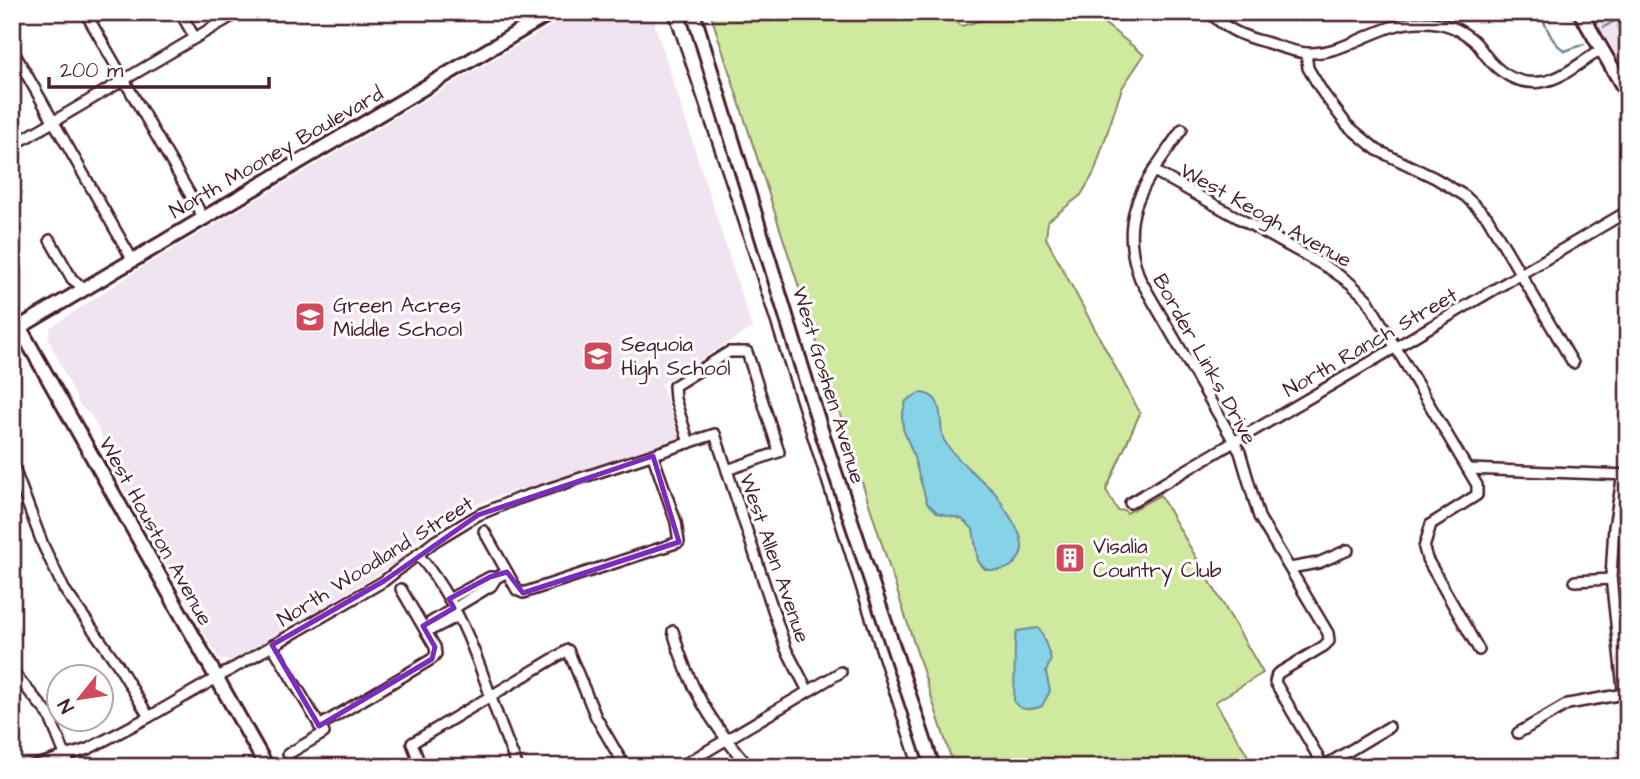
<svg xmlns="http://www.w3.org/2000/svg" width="1640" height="779" font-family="'Architects Daughter',sans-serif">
<rect width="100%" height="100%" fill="#fff"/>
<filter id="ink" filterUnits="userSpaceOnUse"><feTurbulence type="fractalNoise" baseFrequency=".0143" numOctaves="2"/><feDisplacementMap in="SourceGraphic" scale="14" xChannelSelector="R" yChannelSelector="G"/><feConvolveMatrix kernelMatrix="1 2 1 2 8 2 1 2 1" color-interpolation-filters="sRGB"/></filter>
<g filter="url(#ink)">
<!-- built -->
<g fill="#efe4f0">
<polygon points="574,12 651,12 752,328 661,384 680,439 493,498 471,507 420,539 399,560 377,575 230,661 219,659 127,496 105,452 101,434 95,422 89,413 80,406 48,338 51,327 141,268"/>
<polygon points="1589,12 1628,12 1628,76 1609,42"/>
</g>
<!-- green -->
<polygon fill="#cfe99f" stroke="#8c8465" stroke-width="2" points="710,12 942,12 962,26 1009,12 1090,12 1144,55 1122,88 1094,173 1081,195 1048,221 1046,238 1140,413 1106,490 1118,511 1124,510 1127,513 1160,495 1263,673 1215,702 1255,767 954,767"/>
<!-- water -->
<g fill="#86d2e6" stroke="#6e8a9b" stroke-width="2">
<path d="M 919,393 C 948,393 937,425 944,440 C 952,456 980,478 993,491 C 999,496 1001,503 1005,509 C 1016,525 1034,550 1011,566 C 1004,571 993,571 985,569 L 978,561 L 973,529 L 962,519 L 938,513 L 927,503 L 912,451 L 903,429 L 902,416 L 906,401 Z"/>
<path d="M 1038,628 C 1044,633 1047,650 1051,659 L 1046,672 L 1050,691 L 1042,706 C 1032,710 1021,712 1014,702 L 1015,641 L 1017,631 Z"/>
</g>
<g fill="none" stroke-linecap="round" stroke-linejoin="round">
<!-- stream -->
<g stroke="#6e8a9b" stroke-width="2.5">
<path d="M 1538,12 C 1549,27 1548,40 1565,51 L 1584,44"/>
<polyline points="1604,27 1628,13"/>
</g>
<!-- street casing -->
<g stroke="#4a1f2b" stroke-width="14">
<g id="street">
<polyline points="85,12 203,217"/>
<polyline points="180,12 195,38"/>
<path d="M 1210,12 C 1224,29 1244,37 1265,42 C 1278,46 1293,52 1306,53 C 1348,55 1381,20 1424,22 C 1441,22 1459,28 1473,40 C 1478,44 1482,51 1486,56 C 1499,73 1518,85 1541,82 C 1563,79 1584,60 1602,49"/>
<polyline points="12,49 132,259"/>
<polyline points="1306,53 1308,68 1323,93 1347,125 1377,150 1435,178 1465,196 1487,217 1573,363"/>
<path d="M 1182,129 C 1147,181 1115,213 1140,279 L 1240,452 L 1259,517 L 1328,633 L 1329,641 L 1324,646 L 1277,674 L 1275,682 L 1324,767"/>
<polyline points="12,146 239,12"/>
<polyline points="1154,171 1330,269 1350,283 1367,299 1477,485 1477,495 1431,524 1424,548 1427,559 1479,650"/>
<polyline points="50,240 72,279 84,288"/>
<polyline points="689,443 675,399 674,386 729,352 747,352 779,452 727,470"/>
<polyline points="12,463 43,545 64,589 118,665 149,717"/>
<polyline points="1469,469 1628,475"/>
<polyline points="1623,474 1614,527 1611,577 1628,735"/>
<polyline points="1130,503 1628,211"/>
<path d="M 418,554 C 441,583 460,615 473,649 C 489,688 500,728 518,767"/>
<polyline points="1290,568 1318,563 1348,550"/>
<polyline points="507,572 517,590 523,593 679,542 676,522 653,456"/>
<polyline points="1575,581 1611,579"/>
<polyline points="449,599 490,577 496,578 507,572 484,531"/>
<polyline points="458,616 435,628 425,630 431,622 491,586 496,578"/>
<path d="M 673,631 C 688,687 712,724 749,767"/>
<polyline points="272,645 324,733 288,754"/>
<polyline points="12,671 49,715 70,767"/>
<polyline points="319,726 432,659 436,654 435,647 401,589"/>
<polyline points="1518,733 1568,704 1624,694"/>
<polyline points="188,766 188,767"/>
<polyline points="1324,766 1389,727"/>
<polyline points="30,767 88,749 149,717 384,581 435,541 478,515 517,499 715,434 786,649 808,691"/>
<polyline points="421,767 412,743 568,650 596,717 625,767"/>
<polyline points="680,767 841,672"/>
</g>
</g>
<!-- secondary casing -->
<g stroke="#4a1f2b" stroke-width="18">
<g id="secondary">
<polyline points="693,12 822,433 933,767"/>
<polyline points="1580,12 1628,95"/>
<polyline points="12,314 267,767"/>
<polyline points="12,334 20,327 552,12"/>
</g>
</g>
<!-- street -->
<use href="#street" stroke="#fff" stroke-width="9"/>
<!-- secondary -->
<use href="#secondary" stroke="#fff" stroke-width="12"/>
<!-- rail -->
<polyline stroke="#4a1f2b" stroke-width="2.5" points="668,12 730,196 913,767"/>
</g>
</g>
<!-- marked area -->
<path fill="none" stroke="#7b2cbf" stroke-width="5" stroke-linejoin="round" d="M 653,456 L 679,542 L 523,593 L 507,572 L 490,577 L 449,599 L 454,608 L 423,626 L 435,647 L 432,659 L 319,726 L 272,645 L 384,581 L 478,515 Z"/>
<!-- icons -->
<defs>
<g id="school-square" transform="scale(1.575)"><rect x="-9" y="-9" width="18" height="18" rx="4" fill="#d1495b" stroke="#fff"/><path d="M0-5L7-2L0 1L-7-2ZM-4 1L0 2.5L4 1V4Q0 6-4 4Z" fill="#fff"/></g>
<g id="building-square" transform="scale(1.575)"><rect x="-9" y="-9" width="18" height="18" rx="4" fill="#d1495b" stroke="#fff"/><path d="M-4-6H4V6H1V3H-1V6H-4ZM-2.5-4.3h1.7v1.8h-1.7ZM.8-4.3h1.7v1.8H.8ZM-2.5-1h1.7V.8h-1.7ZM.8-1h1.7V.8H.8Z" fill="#fff"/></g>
</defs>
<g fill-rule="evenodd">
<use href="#school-square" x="310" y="317"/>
<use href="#school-square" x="598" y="356"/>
<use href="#building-square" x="1070" y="558"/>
</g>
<g text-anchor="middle" stroke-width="6" stroke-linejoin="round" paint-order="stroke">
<!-- street labels -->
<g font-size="21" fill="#4a1f2b" stroke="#fff">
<text transform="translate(276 152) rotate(-30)" y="7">North Mooney Boulevard</text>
<text transform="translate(1266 215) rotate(29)" y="7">West Keogh Avenue</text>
<text transform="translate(1370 342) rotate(-30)" y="7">North Ranch Street</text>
<text transform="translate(1205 359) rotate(61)" y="7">Border Links Drive</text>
<text transform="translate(829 385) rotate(73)" y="7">West Goshen Avenue</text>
<text transform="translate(156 531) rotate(61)" y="7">West Houston Avenue</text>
<text transform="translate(775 558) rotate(71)" y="7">West Allen Avenue</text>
<text transform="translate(375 561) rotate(-32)" y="7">North Woodland Street</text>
</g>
<!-- poi labels -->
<g font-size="21" fill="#4a1f2b" stroke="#fff" text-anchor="start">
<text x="333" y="312">Green Acres<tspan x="333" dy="24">Middle School</tspan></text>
<text x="621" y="351">Sequoia<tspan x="621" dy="24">High School</tspan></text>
<text x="1093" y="553">Visalia<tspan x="1093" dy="24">Country Club</tspan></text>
</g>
</g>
<!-- margin -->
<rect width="1640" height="779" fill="none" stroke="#fff" stroke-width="42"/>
<rect x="21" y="21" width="1598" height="737" fill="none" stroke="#4a1f2b" stroke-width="2.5" filter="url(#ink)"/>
<!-- north arrow -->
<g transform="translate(80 698) rotate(240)"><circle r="33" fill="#ffffff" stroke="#b7a5aa" stroke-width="2"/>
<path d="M0-5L12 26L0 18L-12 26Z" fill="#d1495b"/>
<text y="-10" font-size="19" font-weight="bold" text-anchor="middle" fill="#4a1f2b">N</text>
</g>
<!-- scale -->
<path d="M49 77v10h220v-10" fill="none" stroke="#4a1f2b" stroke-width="3.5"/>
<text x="60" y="77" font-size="21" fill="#4a1f2b" stroke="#ffffff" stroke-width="5" paint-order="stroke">200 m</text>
</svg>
